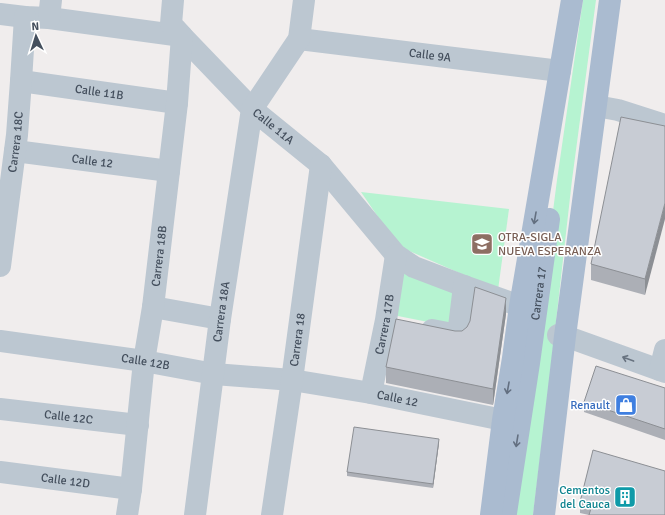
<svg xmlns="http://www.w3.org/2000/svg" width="665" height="515" font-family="Signika,sans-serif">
<rect width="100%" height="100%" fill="#f0eded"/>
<!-- green -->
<g fill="#b6f3d1">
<polygon points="583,0 596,0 572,180 545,419 533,515 511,515 537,335 557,180"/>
<polygon points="361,192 509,209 498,290 398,246"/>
<polygon points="400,268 457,292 453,327 393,315"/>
</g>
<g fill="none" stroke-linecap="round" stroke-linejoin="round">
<!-- minor -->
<g stroke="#bcc7d1" stroke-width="22">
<path id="s1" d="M 0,14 L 25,17 L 49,18 L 182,36 L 252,109 L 321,165 L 396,255 L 414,267 L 464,286 L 520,306"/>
<polyline points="49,18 51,0"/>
<path id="s2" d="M 299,39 L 560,71"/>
<path id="s3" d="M 21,81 L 177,103"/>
<polyline points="596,106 618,110 665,125"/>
<path id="s4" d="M 15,151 L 169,171"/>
<path id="s5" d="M 0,266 L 17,135 L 21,81 L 25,17"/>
<polyline points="153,307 220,319"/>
<polyline points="432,330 458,335 464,286"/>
<polyline points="558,335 565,336 665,372"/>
<path id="s6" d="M 0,341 L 144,361 L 214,374 L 292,380 L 371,393 L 503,420"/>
<polyline points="660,370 665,350"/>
<path id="s7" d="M 371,393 L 386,320 L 396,255"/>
<path id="s8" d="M 0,409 L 138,425"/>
<path id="s9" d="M 0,472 L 131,489"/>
<path id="s10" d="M 127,515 L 131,489 L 144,361 L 153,307 L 177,103 L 182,36 L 171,24 L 173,0"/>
<path id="s11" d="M 195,515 L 220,319 L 252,109 L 299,39 L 304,0"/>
<path id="s12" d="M 272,515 L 292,380 L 321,165"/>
</g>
<!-- major -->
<g stroke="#aabbd0" stroke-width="22">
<path id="s13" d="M 506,513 L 529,363 L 549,219"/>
<polyline points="491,515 503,420 513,358 520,306 572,0"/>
<polyline points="544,515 565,336 610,0"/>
</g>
</g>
<!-- wall -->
<g fill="#acafb6">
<polygon points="665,126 645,295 591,280 591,264"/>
<polygon points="506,314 493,405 386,383 386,367 455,331 462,331"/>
<polygon points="665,388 665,440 584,412 584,402"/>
<polygon points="439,443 433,488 347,476 347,472"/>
<polygon points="580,502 665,515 589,515 580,513"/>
</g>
<!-- shaded-wall -->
<g fill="#8c8f94">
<polygon points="665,203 665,219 645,295 645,279"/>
<polygon points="506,298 506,314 493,405 493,389"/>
<polygon points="439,439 439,443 433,488 433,484"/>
</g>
<!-- building -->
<g fill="#c8ccd4" stroke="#8c8f94">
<polygon points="621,117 665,126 665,203 645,279 591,264"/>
<polygon points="475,287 506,298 493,389 386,367 396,319 455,331 462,331 467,327 470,321"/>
<polygon points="596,366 665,388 665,429 584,402"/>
<polygon points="354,427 439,439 433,484 347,472"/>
<polygon points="593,450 665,471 665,515 589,515 592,505 580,502"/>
</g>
<!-- one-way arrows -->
<defs><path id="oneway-shaft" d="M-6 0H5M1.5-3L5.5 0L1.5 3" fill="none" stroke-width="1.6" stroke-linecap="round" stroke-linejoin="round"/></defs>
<g stroke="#636f80">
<use href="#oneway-shaft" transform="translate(535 218) rotate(100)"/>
<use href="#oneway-shaft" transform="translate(508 388) rotate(100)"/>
<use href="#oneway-shaft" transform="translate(517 441) rotate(99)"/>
</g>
<use stroke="#687380" href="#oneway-shaft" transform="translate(628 359) rotate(-160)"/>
<!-- icons -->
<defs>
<g id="school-square" transform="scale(1.15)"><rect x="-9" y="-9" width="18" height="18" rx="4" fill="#8d6e63" stroke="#fff"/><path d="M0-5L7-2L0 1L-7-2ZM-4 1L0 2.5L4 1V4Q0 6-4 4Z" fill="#fff"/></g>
<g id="shop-square" transform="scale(1.15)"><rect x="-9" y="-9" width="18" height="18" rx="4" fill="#3f7fe0" stroke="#fff"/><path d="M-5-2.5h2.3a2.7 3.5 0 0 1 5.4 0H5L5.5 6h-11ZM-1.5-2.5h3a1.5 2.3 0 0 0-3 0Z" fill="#fff"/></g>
<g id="building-square" transform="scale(1.15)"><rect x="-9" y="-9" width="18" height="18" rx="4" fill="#0f9aa8" stroke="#fff"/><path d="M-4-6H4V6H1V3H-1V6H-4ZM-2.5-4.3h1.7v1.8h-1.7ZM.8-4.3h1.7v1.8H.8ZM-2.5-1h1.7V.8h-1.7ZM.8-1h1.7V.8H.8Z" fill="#fff"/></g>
</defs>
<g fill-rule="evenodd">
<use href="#school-square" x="482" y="244"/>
<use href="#shop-square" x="626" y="405"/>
<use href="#building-square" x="625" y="497"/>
</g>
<g text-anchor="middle" stroke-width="3" stroke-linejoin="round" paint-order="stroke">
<!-- street labels -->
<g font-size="12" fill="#444f5d" stroke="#fff">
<text dy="4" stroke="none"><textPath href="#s2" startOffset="132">Calle 9A</textPath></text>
<text dy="4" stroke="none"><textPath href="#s3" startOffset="79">Calle 11B</textPath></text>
<text dy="4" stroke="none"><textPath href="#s1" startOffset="312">Calle 11A</textPath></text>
<text dy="4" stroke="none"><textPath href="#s5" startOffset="125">Carrera 18C</textPath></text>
<text dy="4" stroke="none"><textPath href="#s4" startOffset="78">Calle 12</textPath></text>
<text dy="4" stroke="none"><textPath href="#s10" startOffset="261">Carrera 18B</textPath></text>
<text dy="4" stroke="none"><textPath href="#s13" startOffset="222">Carrera 17</textPath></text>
<text dy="4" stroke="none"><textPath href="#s11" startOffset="205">Carrera 18A</textPath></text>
<text dy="4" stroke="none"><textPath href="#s7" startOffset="70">Carrera 17B</textPath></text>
<text dy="4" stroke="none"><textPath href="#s12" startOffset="177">Carrera 18</textPath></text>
<text dy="4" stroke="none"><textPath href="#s6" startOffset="147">Calle 12B</textPath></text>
<text dy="4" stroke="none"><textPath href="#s6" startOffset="402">Calle 12</textPath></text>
<text dy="4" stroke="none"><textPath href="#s8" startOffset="69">Calle 12C</textPath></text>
<text dy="4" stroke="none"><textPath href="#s9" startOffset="66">Calle 12D</textPath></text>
</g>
<!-- education labels -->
<g font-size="12" fill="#785e54" stroke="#fff" text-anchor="start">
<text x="498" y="241">OTRA-SIGLA<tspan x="498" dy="14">NUEVA ESPERANZA</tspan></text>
</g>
<!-- shop labels -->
<g font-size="12" fill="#366cbe" stroke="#fff" text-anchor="end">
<text x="610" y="409">Renault</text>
</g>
<!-- culture labels -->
<g font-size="12" fill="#0d838f" stroke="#fff" text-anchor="end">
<text x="610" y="494">Cementos<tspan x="610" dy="14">del Cauca</tspan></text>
</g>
</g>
<!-- north arrow -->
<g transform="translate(36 36) rotate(356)" stroke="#ffffff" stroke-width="3" paint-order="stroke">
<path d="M0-3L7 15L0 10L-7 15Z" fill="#444f5d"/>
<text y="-6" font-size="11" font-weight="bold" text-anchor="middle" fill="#444f5d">N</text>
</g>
</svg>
